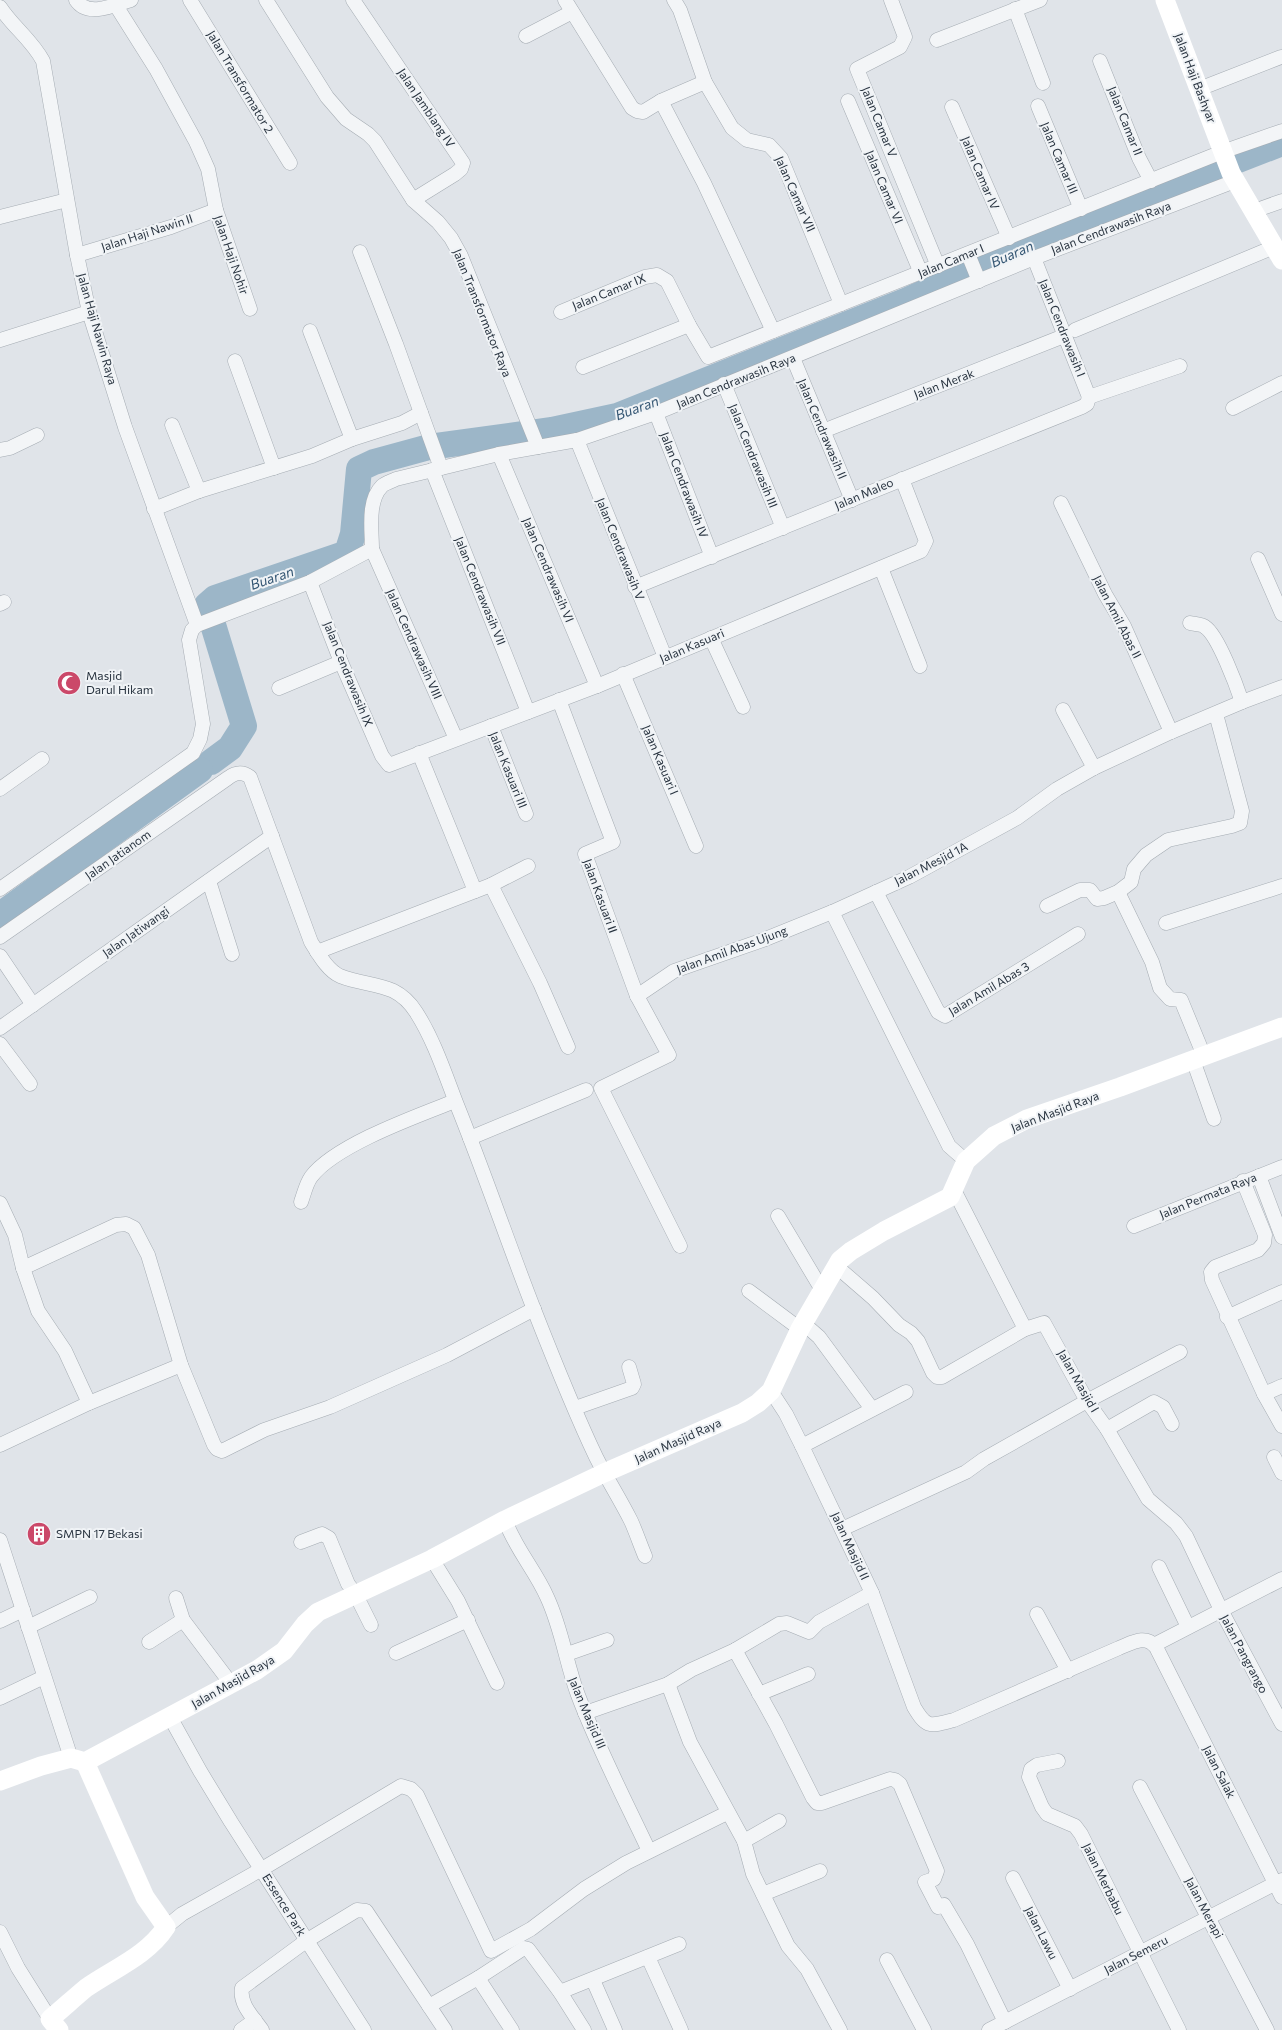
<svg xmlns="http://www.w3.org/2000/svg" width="1282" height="2030" font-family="Commissioner,sans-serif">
<rect width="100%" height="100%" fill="#e0e4e9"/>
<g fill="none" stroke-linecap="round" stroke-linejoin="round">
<!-- river -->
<g stroke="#9cb6c8" stroke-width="26">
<polyline points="211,762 230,748 244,726 207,605 215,598 347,553 353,534 359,469 374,462 429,447 552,430 617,416 905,301 1100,214 1282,143"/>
<polyline points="0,915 200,770"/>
</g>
<!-- street casing -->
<g stroke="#a5acb3" stroke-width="15">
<g id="street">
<path d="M 76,0 C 88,18 114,5 131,0"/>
<polyline points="190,0 290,163"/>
<polyline points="266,0 327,97 346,119 368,134 375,141 413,200 438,222 451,238 461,256 538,447"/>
<polyline points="353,0 463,163 461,169 455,174 413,200"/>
<polyline points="565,0 632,108 637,111 643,112 661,101 705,82"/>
<polyline points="674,0 680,10 705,82 732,128 747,140 769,145 781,158 841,304"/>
<polyline points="891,0 905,37 900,47 857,69 938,266"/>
<polyline points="115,4 156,69 196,142 208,169 216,210 250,309"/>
<path d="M 0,7 C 13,27 32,40 43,61 L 77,255 L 89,312 L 125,427 L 197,625"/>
<polyline points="1015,9 1043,83"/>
<polyline points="526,36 572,12"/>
<polyline points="937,40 1040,0"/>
<polyline points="1100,61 1139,158 1151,181"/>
<polyline points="1199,89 1281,57"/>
<polyline points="661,101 704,183 773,331"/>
<polyline points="848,101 921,273"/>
<polyline points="1038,106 1081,209"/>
<polyline points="952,107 1009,238"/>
<polyline points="1254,211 1282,201"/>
<polyline points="0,217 67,200"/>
<polyline points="360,252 396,344 441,468"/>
<polyline points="968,254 979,281"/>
<polyline points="77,255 171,227 216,210"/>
<polyline points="1034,258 1089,397"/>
<polyline points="561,312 645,277 657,275 667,281 689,325 708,357 1222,152 1282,131"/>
<polyline points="1075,330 1274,247"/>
<polyline points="310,331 352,439"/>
<polyline points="0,340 89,312"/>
<polyline points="793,358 852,500"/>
<polyline points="235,361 274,468"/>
<polyline points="583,367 689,325"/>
<polyline points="724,384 783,528"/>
<polyline points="1089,397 1180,366"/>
<polyline points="1233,408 1282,383"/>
<polyline points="656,413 712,557"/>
<polyline points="172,425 199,491"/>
<polyline points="823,431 1064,336"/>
<polyline points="577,440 665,657"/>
<polyline points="0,450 10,448 37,435"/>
<polyline points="499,454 597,686"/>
<polyline points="432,470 528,712"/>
<polyline points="1061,503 1105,594 1124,626 1171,732"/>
<polyline points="154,509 199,491 312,456 352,439 402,423 421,413"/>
<polyline points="1258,559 1282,614"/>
<polyline points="881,568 920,666"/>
<polyline points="310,582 341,662 382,756 389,765 597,686 921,551 926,541 902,479"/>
<polyline points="635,587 1082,407 1087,404 1089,397"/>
<polyline points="0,604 4,602"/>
<path d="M 1190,623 C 1194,624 1202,624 1205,627 C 1218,635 1237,687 1242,702"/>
<polyline points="711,638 743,707"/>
<polyline points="623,674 696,846"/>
<polyline points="279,688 341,662"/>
<polyline points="559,700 613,842 585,854 637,996 669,1055 601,1088 680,1246"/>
<polyline points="1063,710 1094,768"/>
<polyline points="491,726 526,814"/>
<path d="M 456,739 L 372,549 C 372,530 367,501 382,486 C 385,483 392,481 396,479 L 499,454 L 577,440 L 656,413 L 1034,258 L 1235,181"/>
<polyline points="419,753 475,891"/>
<polyline points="0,789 42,759"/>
<polyline points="209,881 232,954"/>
<polyline points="491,885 540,983 568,1047"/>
<polyline points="0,889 193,753 200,739 203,724 189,640 192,630 197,625 310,582 372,549"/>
<polyline points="876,892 938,1012 945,1016 1078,934"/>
<polyline points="1118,892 1152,962 1160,988 1170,999 1181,1000 1204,1056"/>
<polyline points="1047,906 1080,890 1090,890 1097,899 1104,898 1118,892 1131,882 1134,869 1146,855 1168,840 1232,826 1240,823 1242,811 1216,714"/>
<polyline points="832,912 949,1146 966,1161"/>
<polyline points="1166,923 1282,886"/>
<path d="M 0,937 L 228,778 C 236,772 242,771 250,777 L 311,942 C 318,953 327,970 340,976 C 370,988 395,980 416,1012 C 434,1040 445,1074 457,1105 C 484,1172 507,1240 533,1307 C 553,1358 573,1409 596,1457 C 607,1479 620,1499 631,1521 C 636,1532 640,1544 645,1556"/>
<polyline points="317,952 491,885 528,866"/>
<polyline points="0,956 33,1005"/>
<polyline points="637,996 674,971 763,940 832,912 909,877 1017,818 1057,789 1094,768 1171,732 1242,702 1282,687"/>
<polyline points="0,1028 272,836"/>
<polyline points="0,1044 30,1084"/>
<polyline points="1193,1060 1214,1119"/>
<polyline points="470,1138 586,1090"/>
<polyline points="1259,1176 1282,1237"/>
<polyline points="1243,1181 1265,1235 1264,1243 1258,1250 1215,1267 1211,1272 1212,1280 1264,1394 1282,1426"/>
<polyline points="954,1190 1025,1329"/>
<path d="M 301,1202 C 304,1194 306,1184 311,1177 C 335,1145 417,1116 455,1101"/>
<polyline points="0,1203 15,1235 23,1268 38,1311 65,1351 89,1403"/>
<polyline points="778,1216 822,1290"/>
<polyline points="1134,1226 1282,1167"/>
<polyline points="836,1266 873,1298 899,1325 911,1333 918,1341 933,1373 937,1377 942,1377 1025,1329 1044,1323 1087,1401 1107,1429 1148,1499 1176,1523 1186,1536 1221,1610 1282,1724"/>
<polyline points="23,1268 116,1225 126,1224 134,1228 148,1255 181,1365 214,1445 217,1449 222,1451 264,1430 330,1407 447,1355 534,1309"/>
<polyline points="749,1291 800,1329"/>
<polyline points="1227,1317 1282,1292"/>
<polyline points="803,1323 819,1337 872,1409"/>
<path d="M 771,1391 L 786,1414 L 802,1446 L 872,1593 L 914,1707 C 927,1729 930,1726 954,1720 L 1119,1648 C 1132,1643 1145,1634 1156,1647 L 1282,1897"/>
<polyline points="1264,1394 1282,1386"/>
<polyline points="575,1408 632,1388 634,1384 629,1367"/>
<polyline points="1107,1429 1154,1402 1163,1407 1172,1424"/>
<polyline points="0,1445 89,1403 181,1365"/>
<polyline points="802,1446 906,1392"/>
<polyline points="1274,1457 1282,1473"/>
<path d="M 505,1520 C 515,1548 535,1570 547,1597 C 562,1629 566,1663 578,1695 C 598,1748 625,1800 649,1851"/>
<polyline points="842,1529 966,1472 984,1459 1087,1401 1180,1352"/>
<polyline points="0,1540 71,1758"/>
<polyline points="301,1542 322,1534 329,1538 348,1584 355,1593 371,1625"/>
<polyline points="432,1559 458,1601 497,1683"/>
<polyline points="1159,1567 1188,1627"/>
<polyline points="176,1598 183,1620 232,1685"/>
<polyline points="1037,1614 1068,1671"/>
<polyline points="0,1621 23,1610"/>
<polyline points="28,1627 90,1597"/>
<polyline points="149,1642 183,1620"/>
<polyline points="1154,1645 1282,1579"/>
<polyline points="735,1650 776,1724 813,1798 817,1803 822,1803 890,1779 895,1780 900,1784 937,1871 934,1879 925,1882 938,1907 944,1905 967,1944 1005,2022"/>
<polyline points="396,1653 468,1620"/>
<polyline points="567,1654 607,1640"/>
<polyline points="668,1684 690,1742 744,1841 753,1874 788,1946 807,1969 840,2030"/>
<polyline points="759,1694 808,1674"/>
<polyline points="0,1698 44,1677"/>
<polyline points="585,1713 668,1684 691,1670 735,1650 779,1624 787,1623 809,1632 819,1622 872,1593"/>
<polyline points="170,1717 200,1771 231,1822 364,2030"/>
<polyline points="1058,1761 1037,1765 1031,1769 1029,1777 1042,1807 1047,1814 1075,1826 1081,1834 1179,2030"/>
<polyline points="1140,1787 1267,2030"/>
<polyline points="744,1841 779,1821"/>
<polyline points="1013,1878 1070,1989"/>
<polyline points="763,1894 820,1871"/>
<polyline points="166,1927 182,1914 262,1869 401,1786 411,1789 417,1795 491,1951 531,1929 584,1889 626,1863 727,1813"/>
<polyline points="0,1932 18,1968 50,2019"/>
<polyline points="648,1957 681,2030"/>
<polyline points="887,1960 924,2030"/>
<polyline points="478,1978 512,2030"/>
<polyline points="593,1980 615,2030"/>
<polyline points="560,1992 679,1944"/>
<polyline points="429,2006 478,1978 524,1948 528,1949 560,1992 584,2030"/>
<polyline points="241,2030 255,2020"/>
<path d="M 262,2030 C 253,2017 239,2004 242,1988 L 306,1941 L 357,1910 L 366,1911 L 445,2030"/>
<polyline points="989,2030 1282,1880"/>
</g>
</g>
<!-- street -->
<use href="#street" stroke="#f3f5f7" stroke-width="14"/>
<!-- secondary -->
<g stroke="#fff" stroke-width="19">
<polyline points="1165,0 1231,173 1282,260"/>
<polyline points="0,1781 41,1766 71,1758 85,1762 257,1670 284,1651 305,1624 318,1612 432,1559 505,1520 604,1473 742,1413 758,1403 771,1391 800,1329 840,1260 851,1251 884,1231 950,1197 966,1161 994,1136 1027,1119 1120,1087 1282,1027"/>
<path d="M 59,2030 L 50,2019 C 62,2009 74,1998 86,1988 C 113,1969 147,1956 166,1927 L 145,1897 L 85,1762"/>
</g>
</g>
<!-- icons -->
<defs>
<g id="mosque-disc" transform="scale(1.25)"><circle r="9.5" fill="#cb4869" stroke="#f0f3f6"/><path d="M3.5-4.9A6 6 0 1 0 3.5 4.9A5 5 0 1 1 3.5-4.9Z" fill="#fff"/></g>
<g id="building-disc" transform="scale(1.25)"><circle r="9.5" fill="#cb4869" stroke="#f0f3f6"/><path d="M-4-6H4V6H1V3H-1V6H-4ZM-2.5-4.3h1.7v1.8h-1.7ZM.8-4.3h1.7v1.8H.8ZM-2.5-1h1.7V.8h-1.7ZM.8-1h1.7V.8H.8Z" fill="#fff"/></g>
</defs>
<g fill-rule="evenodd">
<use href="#mosque-disc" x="69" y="683"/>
<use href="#building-disc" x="39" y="1534"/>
</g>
<g text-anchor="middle" stroke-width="4" stroke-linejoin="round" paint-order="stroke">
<!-- street labels -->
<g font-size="12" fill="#293440" stroke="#f0f3f6">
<text transform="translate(1195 78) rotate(69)" y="4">Jalan Haji Bashyar</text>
<text transform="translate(240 82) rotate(59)" y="4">Jalan Transformator 2</text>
<text transform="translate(426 108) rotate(56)" y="4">Jalan Jamblang IV</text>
<text transform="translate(1125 121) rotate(68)" y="4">Jalan Camar II</text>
<text transform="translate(879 122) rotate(68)" y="4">Jalan Camar V</text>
<text transform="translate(1059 158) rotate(67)" y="4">Jalan Camar III</text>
<text transform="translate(980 173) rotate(67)" y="4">Jalan Camar IV</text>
<text transform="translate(884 187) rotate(67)" y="4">Jalan Camar VI</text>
<text transform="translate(795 194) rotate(66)" y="4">Jalan Camar VII</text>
<text transform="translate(1111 228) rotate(-21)" y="4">Jalan Cendrawasih Raya</text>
<text transform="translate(147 233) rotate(-18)" y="4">Jalan Haji Nawin II</text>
<text transform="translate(231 255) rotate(71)" y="4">Jalan Haji Nohir</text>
<text transform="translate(951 261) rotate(-22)" y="4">Jalan Camar I</text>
<text transform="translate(609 292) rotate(-22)" y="4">Jalan Camar IX</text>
<text transform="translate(482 313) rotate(68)" y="4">Jalan Transformator Raya</text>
<text transform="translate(1062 328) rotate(68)" y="4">Jalan Cendrawasih I</text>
<text transform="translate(97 329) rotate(74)" y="4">Jalan Haji Nawin Raya</text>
<text transform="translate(736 381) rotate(-22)" y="4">Jalan Cendrawasih Raya</text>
<text transform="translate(944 384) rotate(-21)" y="4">Jalan Merak</text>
<text transform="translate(822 429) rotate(67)" y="4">Jalan Cendrawasih II</text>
<text transform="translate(753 456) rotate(68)" y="4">Jalan Cendrawasih III</text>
<text transform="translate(684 485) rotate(69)" y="4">Jalan Cendrawasih IV</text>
<text transform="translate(864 494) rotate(-23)" y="4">Jalan Maleo</text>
<text transform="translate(620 549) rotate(68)" y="4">Jalan Cendrawasih V</text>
<text transform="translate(548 570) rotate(67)" y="4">Jalan Cendrawasih VI</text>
<text transform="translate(480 591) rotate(68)" y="4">Jalan Cendrawasih VII</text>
<text transform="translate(1117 617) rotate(63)" y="4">Jalan Amil Abas II</text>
<text transform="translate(414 644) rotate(66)" y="4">Jalan Cendrawasih VIII</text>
<text transform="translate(692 646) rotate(-23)" y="4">Jalan Kasuari</text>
<text transform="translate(348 674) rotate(68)" y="4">Jalan Cendrawasih IX</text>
<text transform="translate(660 760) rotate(67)" y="4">Jalan Kasuari I</text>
<text transform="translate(508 770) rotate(68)" y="4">Jalan Kasuari III</text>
<text transform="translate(118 855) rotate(-35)" y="4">Jalan Jatianom</text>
<text transform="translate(931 864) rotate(-27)" y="4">Jalan Mesjid 1A</text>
<text transform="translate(600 896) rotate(70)" y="4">Jalan Kasuari II</text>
<text transform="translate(136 932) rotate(-35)" y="4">Jalan Jatiwangi</text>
<text transform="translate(732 950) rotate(-20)" y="4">Jalan Amil Abas Ujung</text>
<text transform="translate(989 989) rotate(-31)" y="4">Jalan Amil Abas 3</text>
<text transform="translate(1055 1112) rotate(-21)" y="4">Jalan Masjid Raya</text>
<text transform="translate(1208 1196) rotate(-22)" y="4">Jalan Permata Raya</text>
<text transform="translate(1078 1381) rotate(60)" y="4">Jalan Masjid I</text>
<text transform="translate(678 1441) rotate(-24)" y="4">Jalan Masjid Raya</text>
<text transform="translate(850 1546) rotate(65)" y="4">Jalan Masjid II</text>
<text transform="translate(1244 1654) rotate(62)" y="4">Jalan Pangrango</text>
<text transform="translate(233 1682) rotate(-30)" y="4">Jalan Masjid Raya</text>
<text transform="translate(587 1713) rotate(67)" y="4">Jalan Masjid III</text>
<text transform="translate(1219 1772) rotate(63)" y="4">Jalan Salak</text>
<text transform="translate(1103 1879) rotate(64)" y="4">Jalan Merbabu</text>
<text transform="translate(284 1905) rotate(58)" y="4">Essence Park</text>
<text transform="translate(1204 1908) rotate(62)" y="4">Jalan Merapi</text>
<text transform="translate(1041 1933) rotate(63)" y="4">Jalan Lawu</text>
<text transform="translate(1136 1955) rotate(-27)" y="4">Jalan Semeru</text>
</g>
<!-- poi labels -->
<g font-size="12" fill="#293440" stroke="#f0f3f6" text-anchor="start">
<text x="86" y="680">Masjid<tspan x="86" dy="14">Darul Hikam</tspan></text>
<text x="56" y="1538">SMPN 17 Bekasi</text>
</g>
<!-- water labels -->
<g font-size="14" font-style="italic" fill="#345673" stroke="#f0f3f6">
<text transform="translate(1012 254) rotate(-24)" y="5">Buaran</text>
<text transform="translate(637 408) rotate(-20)" y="5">Buaran</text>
<text transform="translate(272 578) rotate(-19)" y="5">Buaran</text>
</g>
</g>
</svg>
